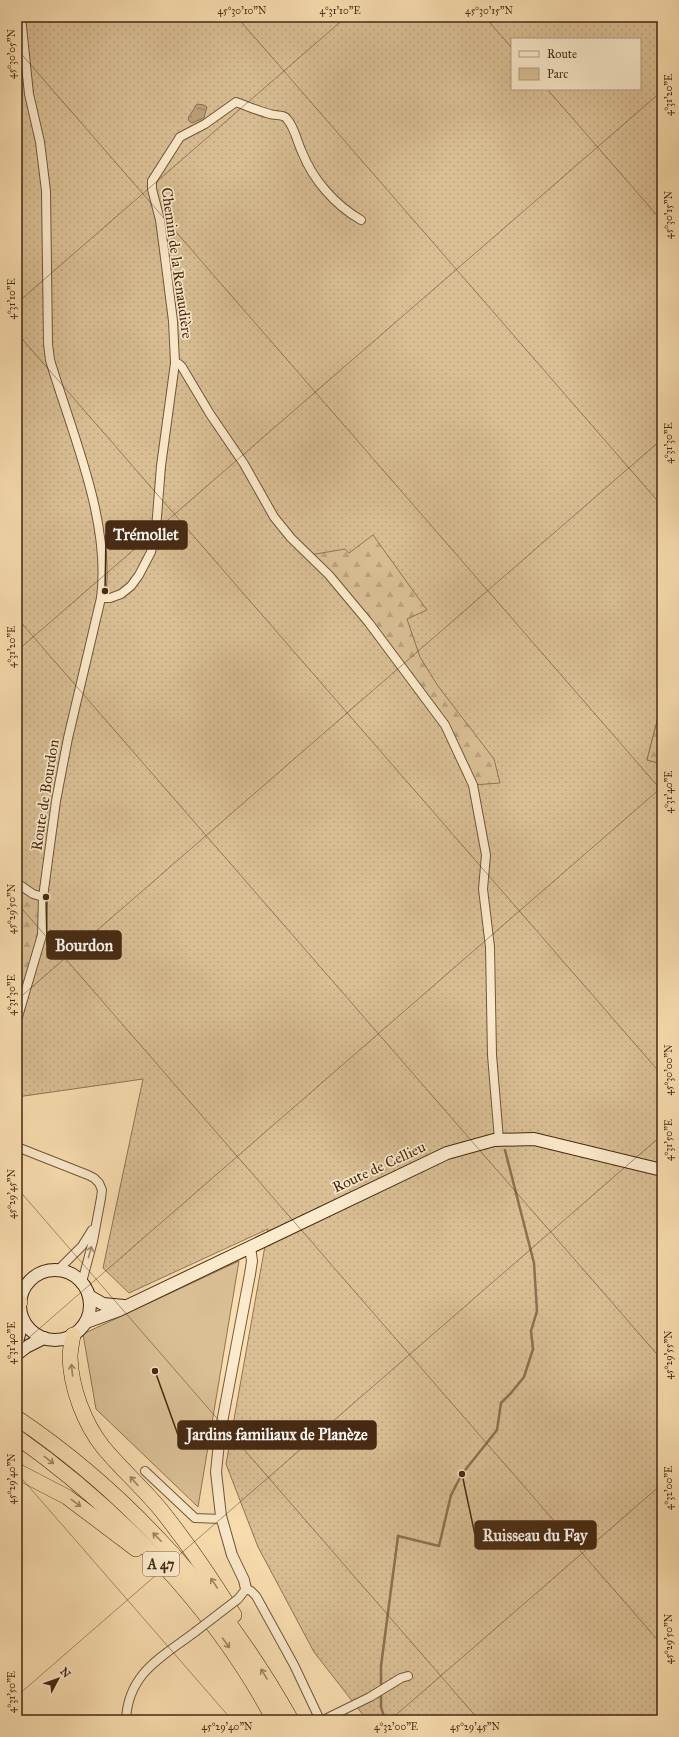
<svg xmlns="http://www.w3.org/2000/svg" width="679" height="1737" font-family="'IM FELL Great Primer',serif">
<defs>
<pattern id="grass-dots" width="8" height="8" patternUnits="userSpaceOnUse"><rect width="8" height="8" fill="#dabf95"/><path d="M2 2h.1M6 6h.1" fill="none" stroke="#bca47f" stroke-width="1.8" stroke-linecap="round"/></pattern>
<pattern id="forest-firs" width="22" height="20" patternUnits="userSpaceOnUse"><rect width="22" height="20" fill="#dabf95"/><path d="M5 1l3.5 6h-7zM16 11l3.5 6h-7z" fill="#bca47f"/></pattern>
<pattern id="water-ripples" width="26" height="14" patternUnits="userSpaceOnUse"><rect width="26" height="14" fill="#bca07a"/><path d="M2 4q2-2 4 0t4 0M15 11q2-2 4 0t4 0" fill="none" stroke="#9b8263"/></pattern>
</defs>
<rect width="100%" height="100%" fill="#f9deb0"/>
<filter id="stains"><feTurbulence type="fractalNoise" baseFrequency=".005" numOctaves="4"/><feColorMatrix values="0 0 0 0 .2 0 0 0 0 .09 0 0 0 0 .02 0 0 0 .5 -.17"/></filter>
<radialGradient id="worn" r=".72"><stop offset=".6" stop-color="#630" stop-opacity="0"/><stop offset="1" stop-color="#630" stop-opacity=".3"/></radialGradient>
<!-- grass -->
<path fill="url(#grass-dots)" stroke="#907454" fill-rule="evenodd" d="M 17,17 L 662,17 L 662,702 L 647,760 L 662,764 L 662,1720 L 367,1720 L 314,1652 L 258,1547 L 226,1464 L 268,1229 L 129,1293 L 103,1268 L 143,1079 L 17,1097 ZM 512,39 L 640,39 L 640,89 L 512,89 Z"/>
<!-- forest -->
<g fill="url(#forest-firs)" stroke="#907454">
<polygon points="373,535 427,610 407,619 420,657 438,686 494,759 500,783 473,785 445,725 310,555 345,549 349,553"/>
<polygon points="662,702 662,764 647,760"/>
<polygon points="17,885 43,897 42,935 17,1020"/>
</g>
<!-- green -->
<polygon fill="#dabf95" stroke="#907454" points="239,1261 198,1507 96,1409 83,1334"/>
<!-- water -->
<polygon fill="url(#water-ripples)" stroke="#8c7050" points="197,104 204,105 207,107 204,118 192,123 189,121 188,118"/>
<g fill="none" stroke-linecap="round" stroke-linejoin="round">
<!-- stream -->
<g stroke="#8c7050" stroke-width="2.5">
<polyline points="381,1688 381,1666 398,1536 439,1546 451,1495 462,1474 497,1430 501,1403 511,1393 524,1377 533,1349 531,1331 537,1311 534,1263 505,1150"/>
<polyline points="381,1693 381,1707 385,1720"/>
</g>
<!-- minor casing -->
<g stroke="#72563a" stroke-width="10">
<g id="minor">
<polyline points="175,363 179,364 182,367 210,414 244,464 274,517 291,538 329,575 369,623 445,725 473,785 486,855 483,889 490,947 492,1055 499,1140"/>
<path d="M 101,598 L 110,598 L 121,594 L 131,586 L 139,575 L 151,552 L 156,529 L 161,466 L 175,363 L 173,321 L 164,250 L 160,220 L 152,189 L 152,181 L 180,137 L 205,124 L 236,102 C 247,106 258,111 270,114 C 275,116 284,114 287,119 C 295,128 297,142 302,152 C 313,180 335,205 361,220"/>
<polyline points="17,883 33,894 43,897"/>
<path d="M 17,1020 L 42,935 L 43,897 L 56,801 L 68,738 L 101,598 C 111,521 72,434 50,360 L 48,344 L 46,191 L 40,142 L 29,94 L 21,17"/>
<polyline points="17,1147 88,1175 94,1178 99,1183 102,1190 101,1198 93,1241 82,1282"/>
<polyline points="59,1269 82,1246 92,1230"/>
<polyline points="145,1471 195,1518 222,1519"/>
<polyline points="238,1599 246,1589 251,1591 256,1596 294,1665 320,1720"/>
<path d="M 126,1720 C 128,1673 162,1657 195,1632"/>
<polyline points="323,1720 370,1697 401,1678 408,1676"/>
</g>
</g>
<!-- tertiary casing -->
<g stroke="#72563a" stroke-width="12">
<polyline id="tertiary" points="246,1589 244,1580 232,1555 221,1516 216,1472 220,1433 250,1274 252,1261 250,1247"/>
</g>
<!-- secondary casing -->
<g stroke="#452912" stroke-width="14">
<g id="secondary">
<circle cx="55" cy="1305" r="35"/>
<polyline points="89,1296 103,1304 124,1306"/>
<polyline points="86,1322 119,1310 447,1153 494,1140 534,1139 662,1170"/>
<polyline points="17,1342 23,1319"/>
<polyline points="17,1354 26,1347 44,1338"/>
</g>
</g>
<!-- motorway casing -->
<g stroke="#452912" stroke-width="16">
<g id="motorway">
<polyline points="17,1306 20,1302"/>
<path d="M 73,1335 C 72,1342 70,1350 70,1357 C 71,1388 84,1423 103,1447 C 121,1469 143,1488 161,1510 C 188,1544 212,1579 234,1615"/>
<path d="M 17,1418 C 131,1495 224,1600 291,1720"/>
<path d="M 17,1437 C 120,1510 215,1608 274,1720"/>
<polyline points="17,1471 67,1497 136,1549"/>
</g>
</g>
<!-- minor -->
<use href="#minor" stroke="#fbeacc" stroke-width="8"/>
<!-- tertiary -->
<use href="#tertiary" stroke="#fbeacc" stroke-width="10"/>
<!-- secondary -->
<use href="#secondary" stroke="#fbeacc" stroke-width="12"/>
<!-- motorway -->
<use href="#motorway" stroke="#f9deb0" stroke-width="15"/>
<!-- minor-bridge casing -->
<g stroke="#72563a" stroke-width="10" stroke-linecap="butt">
<polyline id="minor-bridge" points="195,1632 238,1599"/>
</g>
<!-- minor-bridge -->
<use href="#minor-bridge" stroke="#fbeacc" stroke-width="8"/>
</g>
<!-- one-way arrows -->
<defs><path id="oneway-shaft" d="M-6 0H5M1.5-3L5.5 0L1.5 3" fill="none" stroke-width="1.6" stroke-linecap="round" stroke-linejoin="round"/></defs>
<use stroke="#a08a6f" href="#oneway-shaft" transform="translate(90 1252) rotate(-74)"/>
<g stroke="#9f8461">
<use href="#oneway-shaft" transform="translate(72 1370) rotate(-96)"/>
<use href="#oneway-shaft" transform="translate(49 1460) rotate(38)"/>
<use href="#oneway-shaft" transform="translate(134 1481) rotate(-132)"/>
<use href="#oneway-shaft" transform="translate(76 1503) rotate(36)"/>
<use href="#oneway-shaft" transform="translate(157 1537) rotate(-134)"/>
<use href="#oneway-shaft" transform="translate(214 1583) rotate(-124)"/>
<use href="#oneway-shaft" transform="translate(226 1643) rotate(54)"/>
<use href="#oneway-shaft" transform="translate(264 1674) rotate(-122)"/>
</g>
<!-- ticks -->
<path fill="none" stroke="#452912" stroke-width="1" stroke-opacity="0.45" d="M 237,17 L 662,506M 485,17 L 512,48M 17,49 L 662,791M 547,89 L 662,221M 17,303 L 346,17M 17,333 L 662,1075M 17,618 L 662,1360M 17,651 L 662,91M 17,903 L 662,1645M 17,1000 L 662,439M 17,1188 L 479,1720M 17,1348 L 662,787M 17,1473 L 232,1720M 17,1696 L 662,1135M 390,1720 L 662,1484"/>
<g text-anchor="middle" stroke-width="3.5" stroke-linejoin="round" paint-order="stroke">
<!-- shield labels -->
<rect fill="#fbeacc" stroke="#7c634a" stroke-width="1" x="143" y="1552" width="36" height="24" rx="3"/>
<g font-size="14" font-weight="bold" fill="#452912">
<text x="161" y="1569">A 47</text>
</g>
<!-- street labels -->
<g font-size="15" fill="#452912" stroke="#fbeacc">
<text transform="translate(177 263) rotate(82)" y="5">Chemin de la Renaudière</text>
<text transform="translate(45 795) rotate(-81)" y="5">Route de Bourdon</text>
<text transform="translate(379 1167) rotate(-25)" y="5">Route de Cellieu</text>
</g>
</g>
<!-- callouts -->
<path fill="none" stroke="#452912" stroke-width="1.5" d="M105 591L106 535M46 897L47 945M155 1371L178 1435M462 1474L475 1535"/>
<g fill="#452912" stroke="#fbeacc" stroke-width="1.5">
<circle cx="105" cy="591" r="4"/>
<circle cx="46" cy="897" r="4"/>
<circle cx="155" cy="1371" r="4"/>
<circle cx="462" cy="1474" r="4"/>
</g>
<g fill="#452912" stroke="#452912" stroke-width="1.5">
<rect x="106" y="521" width="81" height="28" rx="4"/>
<rect x="47" y="931" width="74" height="28" rx="4"/>
<rect x="178" y="1421" width="198" height="28" rx="4"/>
<rect x="475" y="1521" width="121" height="28" rx="4"/>
</g>
<g font-size="16" text-anchor="middle" font-weight="bold" fill="#fff">
<text x="146" y="540">Trémollet</text>
<text x="84" y="951">Bourdon</text>
<text x="277" y="1440">Jardins familiaux de Planèze</text>
<text x="535" y="1541">Ruisseau du Fay</text>
</g>
<!-- margin -->
<rect width="679" height="1737" fill="none" stroke="#f9deb0" stroke-width="44"/>
<!-- legend -->
<rect x="511" y="38" width="130" height="52" fill="#fbeacc" stroke="#b29d82"/>
<rect x="519" y="51" width="20" height="6" fill="#fbeacc" stroke="#b29d82"/>
<text x="547" y="58" font-size="12" fill="#452912">Route</text>
<rect x="519" y="68" width="20" height="12" fill="#dabf95" stroke="#b29d82"/>
<text x="547" y="78" font-size="12" fill="#452912">Parc</text>
<!-- north arrow -->
<g transform="translate(58 1679) rotate(49)" stroke="#fbeacc" stroke-width="3" paint-order="stroke">
<path d="M0-3L7 15L0 10L-7 15Z" fill="#452912"/>
<text y="-6" font-size="11" font-weight="bold" text-anchor="middle" fill="#452912">N</text>
</g>
<rect x="22" y="22" width="635" height="1693" fill="none" stroke="#452912" stroke-width="1.5"/>
<g font-size="10" text-anchor="middle" fill="#452912">
<text x="242" y="14">45°30'10"N</text>
<text x="340" y="14">4°31'10"E</text>
<text x="489" y="14">45°30'15"N</text>
<text transform="translate(11 54) rotate(-90)" y="4">45°30'05"N</text>
<text transform="translate(668 95) rotate(-90)" y="4">4°31'20"E</text>
<text transform="translate(668 215) rotate(-90)" y="4">45°30'15"N</text>
<text transform="translate(11 299) rotate(-90)" y="4">4°31'10"E</text>
<text transform="translate(668 443) rotate(-90)" y="4">4°31'30"E</text>
<text transform="translate(11 647) rotate(-90)" y="4">4°31'20"E</text>
<text transform="translate(668 792) rotate(-90)" y="4">4°31'40"E</text>
<text transform="translate(11 909) rotate(-90)" y="4">45°29'50"N</text>
<text transform="translate(11 995) rotate(-90)" y="4">4°31'30"E</text>
<text transform="translate(668 1070) rotate(-90)" y="4">45°30'00"N</text>
<text transform="translate(668 1140) rotate(-90)" y="4">4°31'50"E</text>
<text transform="translate(11 1194) rotate(-90)" y="4">45°29'45"N</text>
<text transform="translate(11 1343) rotate(-90)" y="4">4°31'40"E</text>
<text transform="translate(668 1355) rotate(-90)" y="4">45°29'55"N</text>
<text transform="translate(11 1479) rotate(-90)" y="4">45°29'40"N</text>
<text transform="translate(668 1488) rotate(-90)" y="4">4°32'00"E</text>
<text transform="translate(668 1639) rotate(-90)" y="4">45°29'50"N</text>
<text transform="translate(11 1692) rotate(-90)" y="4">4°31'50"E</text>
<text x="227" y="1730">45°29'40"N</text>
<text x="396" y="1730">4°32'00"E</text>
<text x="475" y="1730">45°29'45"N</text>
</g>
<rect width="100%" height="100%" filter="url(#stains)"/>
<rect width="100%" height="100%" fill="url(#worn)"/>
</svg>
